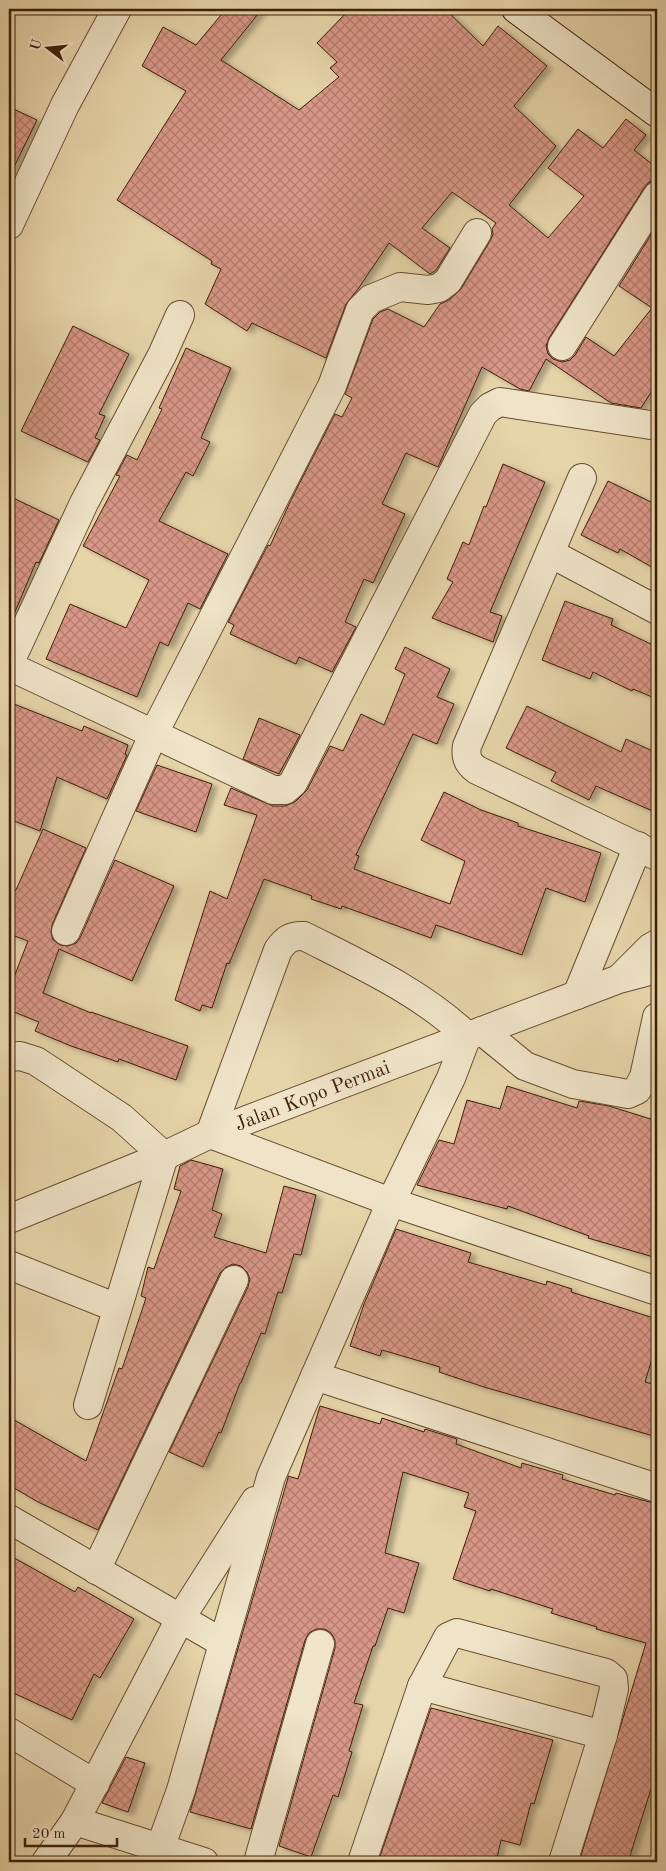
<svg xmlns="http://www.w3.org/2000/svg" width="666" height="1871" font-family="'Old Standard TT',serif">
<defs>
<pattern id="building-cross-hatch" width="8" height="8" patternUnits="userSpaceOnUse" patternTransform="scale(1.25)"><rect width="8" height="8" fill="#d99787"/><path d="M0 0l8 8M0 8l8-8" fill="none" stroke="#b17b6d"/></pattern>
<filter id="shadow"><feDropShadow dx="5.5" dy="3" stdDeviation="2.5" flood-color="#0004"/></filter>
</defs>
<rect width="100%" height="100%" fill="#e7d5aa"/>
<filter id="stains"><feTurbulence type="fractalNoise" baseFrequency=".004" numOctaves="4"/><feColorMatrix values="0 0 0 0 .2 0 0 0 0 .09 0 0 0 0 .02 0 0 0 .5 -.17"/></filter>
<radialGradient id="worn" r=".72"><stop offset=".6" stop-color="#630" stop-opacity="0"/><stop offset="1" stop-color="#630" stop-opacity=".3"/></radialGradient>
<!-- building -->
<g fill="url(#building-cross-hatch)" stroke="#3d1e09" filter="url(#shadow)">
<polygon points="226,9 262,9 221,60 299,110 339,77 330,68 337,62 317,43 350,9 445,9 483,46 498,26 547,66 514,106 556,146 509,205 548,238 584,196 548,168 578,129 603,148 626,119 646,135 634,150 657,168 657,180 649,182 644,188 549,338 546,346 548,354 553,359 562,362 570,360 575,355 586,337 614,356 652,308 619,286 657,225 657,383 641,408 611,403 546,359 529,391 520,389 482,367 438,467 406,453 382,504 405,514 373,583 364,579 345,622 356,627 332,672 299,657 296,664 230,634 234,625 228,622 268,545 270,546 291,500 335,414 342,417 352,398 345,394 373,319 380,312 388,309 424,327 440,304 449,300 461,289 490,241 493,234 492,229 496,223 452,192 422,228 450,248 436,270 430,274 389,243 358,289 346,304 326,358 252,323 247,331 205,304 221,269 211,264 212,261 117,200 186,91 142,66 163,27 196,45"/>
<polygon points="9,107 37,120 9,177"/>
<polygon points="73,326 129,354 99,414 105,416 95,438 100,440 88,462 21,431"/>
<polygon points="186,348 231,368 201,438 210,442 193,476 186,472 159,521 228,554 200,609 188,603 168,646 160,642 137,697 46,659 70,604 126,628 149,580 83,546 120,476 116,475 127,455 137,460 162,409 159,408"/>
<polygon points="503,464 545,482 490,612 502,616 493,642 432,618 453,582 447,579 463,542 469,545 484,506 486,507"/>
<polygon points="608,481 657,505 657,570 620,549 618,553 581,535"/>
<polygon points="9,496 59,520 39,563 36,562 9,626"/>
<polygon points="565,601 613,619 611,625 657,647 657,699 633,689 632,691 593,672 590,679 542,660"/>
<polygon points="405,647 450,669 437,697 454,704 437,744 413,734 356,855 359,856 354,869 450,904 465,861 421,840 444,792 481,810 518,823 518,826 601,853 585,902 546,888 522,955 436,925 431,938 342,906 341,909 311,899 312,896 264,879 229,964 227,963 212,1008 202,1005 200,1011 175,1000 210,891 227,899 257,815 224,805 231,788 273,806 285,806 295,802 307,790 330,746 343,751 361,714 384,725 405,674 395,669"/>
<polygon points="9,702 82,731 84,726 128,745 125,754 127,755 107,799 57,777 40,831 9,819"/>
<polygon points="527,706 621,752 626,739 657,753 657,813 596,786 589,800 551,781 556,772 506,748"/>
<polygon points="259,718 300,735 279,774 243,759"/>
<polygon points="157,765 212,784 196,832 136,811"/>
<polygon points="43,829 86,848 52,925 51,933 53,940 60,945 68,946 76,943 80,938 115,860 174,886 132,981 59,949 43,993 91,1013 91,1012 188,1046 176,1080 119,1059 118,1062 71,1046 35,1031 39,1022 9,1010 9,990 28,941 9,934 9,887 16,890"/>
<polygon points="507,1086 577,1108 579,1101 609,1106 657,1121 657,1258 588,1238 589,1236 508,1206 507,1209 417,1185 439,1140 454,1144 467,1100 500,1109"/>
<polygon points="191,1160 223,1169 212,1210 222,1214 214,1237 266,1253 284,1186 316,1195 301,1255 294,1254 282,1293 278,1292 265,1334 261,1333 241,1383 240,1383 221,1433 219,1432 203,1467 169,1452 248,1287 250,1279 247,1272 241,1266 233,1264 226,1267 220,1273 98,1530 38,1502 9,1485 9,1417 86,1461 119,1368 122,1369 138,1322 146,1298 141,1296 148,1267 154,1269 181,1191 174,1189 180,1166"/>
<polygon points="396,1229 471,1253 468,1262 546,1285 547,1281 572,1289 571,1292 657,1319 657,1342 645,1382 657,1385 657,1437 484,1387 439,1372 440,1367 382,1350 380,1356 350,1346 364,1304"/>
<polygon points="320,1406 380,1424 382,1418 424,1432 425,1429 457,1439 456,1444 521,1468 522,1463 563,1475 562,1479 615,1495 616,1493 657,1504 657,1770 628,1862 579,1862 646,1643 596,1629 597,1627 551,1613 553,1609 491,1589 490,1591 453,1579 476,1511 464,1507 469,1493 403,1472 385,1553 419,1563 404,1613 388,1608 375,1646 373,1646 354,1703 363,1705 349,1751 352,1752 338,1797 333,1795 311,1857 279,1846 335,1648 335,1640 331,1633 325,1629 316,1629 309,1633 305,1640 251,1829 190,1812 288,1478 288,1476 298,1479"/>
<polygon points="9,1555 75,1592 78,1587 134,1619 100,1678 94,1674 72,1720 9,1691"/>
<polygon points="431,1708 553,1740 534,1804 531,1803 520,1845 501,1840 496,1862 378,1862"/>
<polygon points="126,1757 145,1763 128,1812 102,1803"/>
</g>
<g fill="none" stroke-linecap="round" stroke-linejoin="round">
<!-- minor casing -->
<g stroke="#684c31" stroke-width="30">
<g id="minor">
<polyline points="9,225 65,105 117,9"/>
<polyline points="562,346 657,196"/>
<path d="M 582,478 L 467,746 C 465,757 468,764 477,770 L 657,856"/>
<polyline points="550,553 657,610"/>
<polyline points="9,664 84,503 162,355 180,315"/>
<polyline points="9,666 273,790 285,790 293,783 483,414 490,407 500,402 657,426"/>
<polyline points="66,931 154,733 332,386 360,310 371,299 400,287 428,290 439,288 448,281 477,233"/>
<polyline points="620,978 650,948 657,944"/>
<polyline points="577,995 638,846"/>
<polyline points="482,1031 525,1066 573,1084 628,1094 637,1090 644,1077 657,1017"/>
<polyline points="9,1057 20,1056 36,1061 122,1118 164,1156 88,1405"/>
<polyline points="9,1219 164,1156 210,1134 619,979 657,969"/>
<polyline points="9,1265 117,1308"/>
<polyline points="315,1376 657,1488"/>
<polyline points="9,1519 223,1643"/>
<polyline points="96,1570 234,1280"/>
<polyline points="422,1686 603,1735"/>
<polyline points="9,1732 95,1784"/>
<polyline points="75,1821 204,1862"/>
<polyline points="46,1862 75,1821 180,1619 255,1501"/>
<path d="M 155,1862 L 181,1790 L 271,1477 L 391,1202 L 451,1078 L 467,1036 C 421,992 361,965 304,936 C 291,935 285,940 278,950 L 210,1134 L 391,1202 L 657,1291"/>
<polyline points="258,1862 320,1644"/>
<polyline points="362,1862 422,1686 448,1637 457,1633 606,1673 613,1679 614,1689 603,1735 563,1862"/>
</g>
</g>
<!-- secondary casing -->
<g stroke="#3d1e09" stroke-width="30">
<polyline id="secondary" points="516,9 657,113"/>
</g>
<!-- minor -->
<use href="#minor" stroke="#efe4c8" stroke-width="28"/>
<!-- secondary -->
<use href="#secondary" stroke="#efe4c8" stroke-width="28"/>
</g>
<g text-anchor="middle" stroke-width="4.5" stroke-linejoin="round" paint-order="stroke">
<!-- street labels -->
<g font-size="20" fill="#3d1e09" stroke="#efe4c8">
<text transform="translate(312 1095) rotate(-21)" y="7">Jalan Kopo Permai</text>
</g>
</g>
<!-- margin -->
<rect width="666" height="1871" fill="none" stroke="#e7d5aa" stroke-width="30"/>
<rect x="10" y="10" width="646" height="1851" fill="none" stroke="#3d1e09" stroke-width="2.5"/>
<rect x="15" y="15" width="636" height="1841" fill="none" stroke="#3d1e09"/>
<!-- north arrow -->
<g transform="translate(48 48) rotate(286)" stroke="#efe4c8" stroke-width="4" paint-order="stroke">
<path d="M0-4L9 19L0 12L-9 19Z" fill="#3d1e09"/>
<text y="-8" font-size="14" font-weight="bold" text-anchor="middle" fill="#3d1e09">U</text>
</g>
<!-- scale -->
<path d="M25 1838v8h92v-8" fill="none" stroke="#3d1e09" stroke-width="2.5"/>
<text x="32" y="1838" font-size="15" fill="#3d1e09" stroke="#efe4c8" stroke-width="4" paint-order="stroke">20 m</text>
<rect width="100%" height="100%" filter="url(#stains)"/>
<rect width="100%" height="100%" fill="url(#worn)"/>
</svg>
